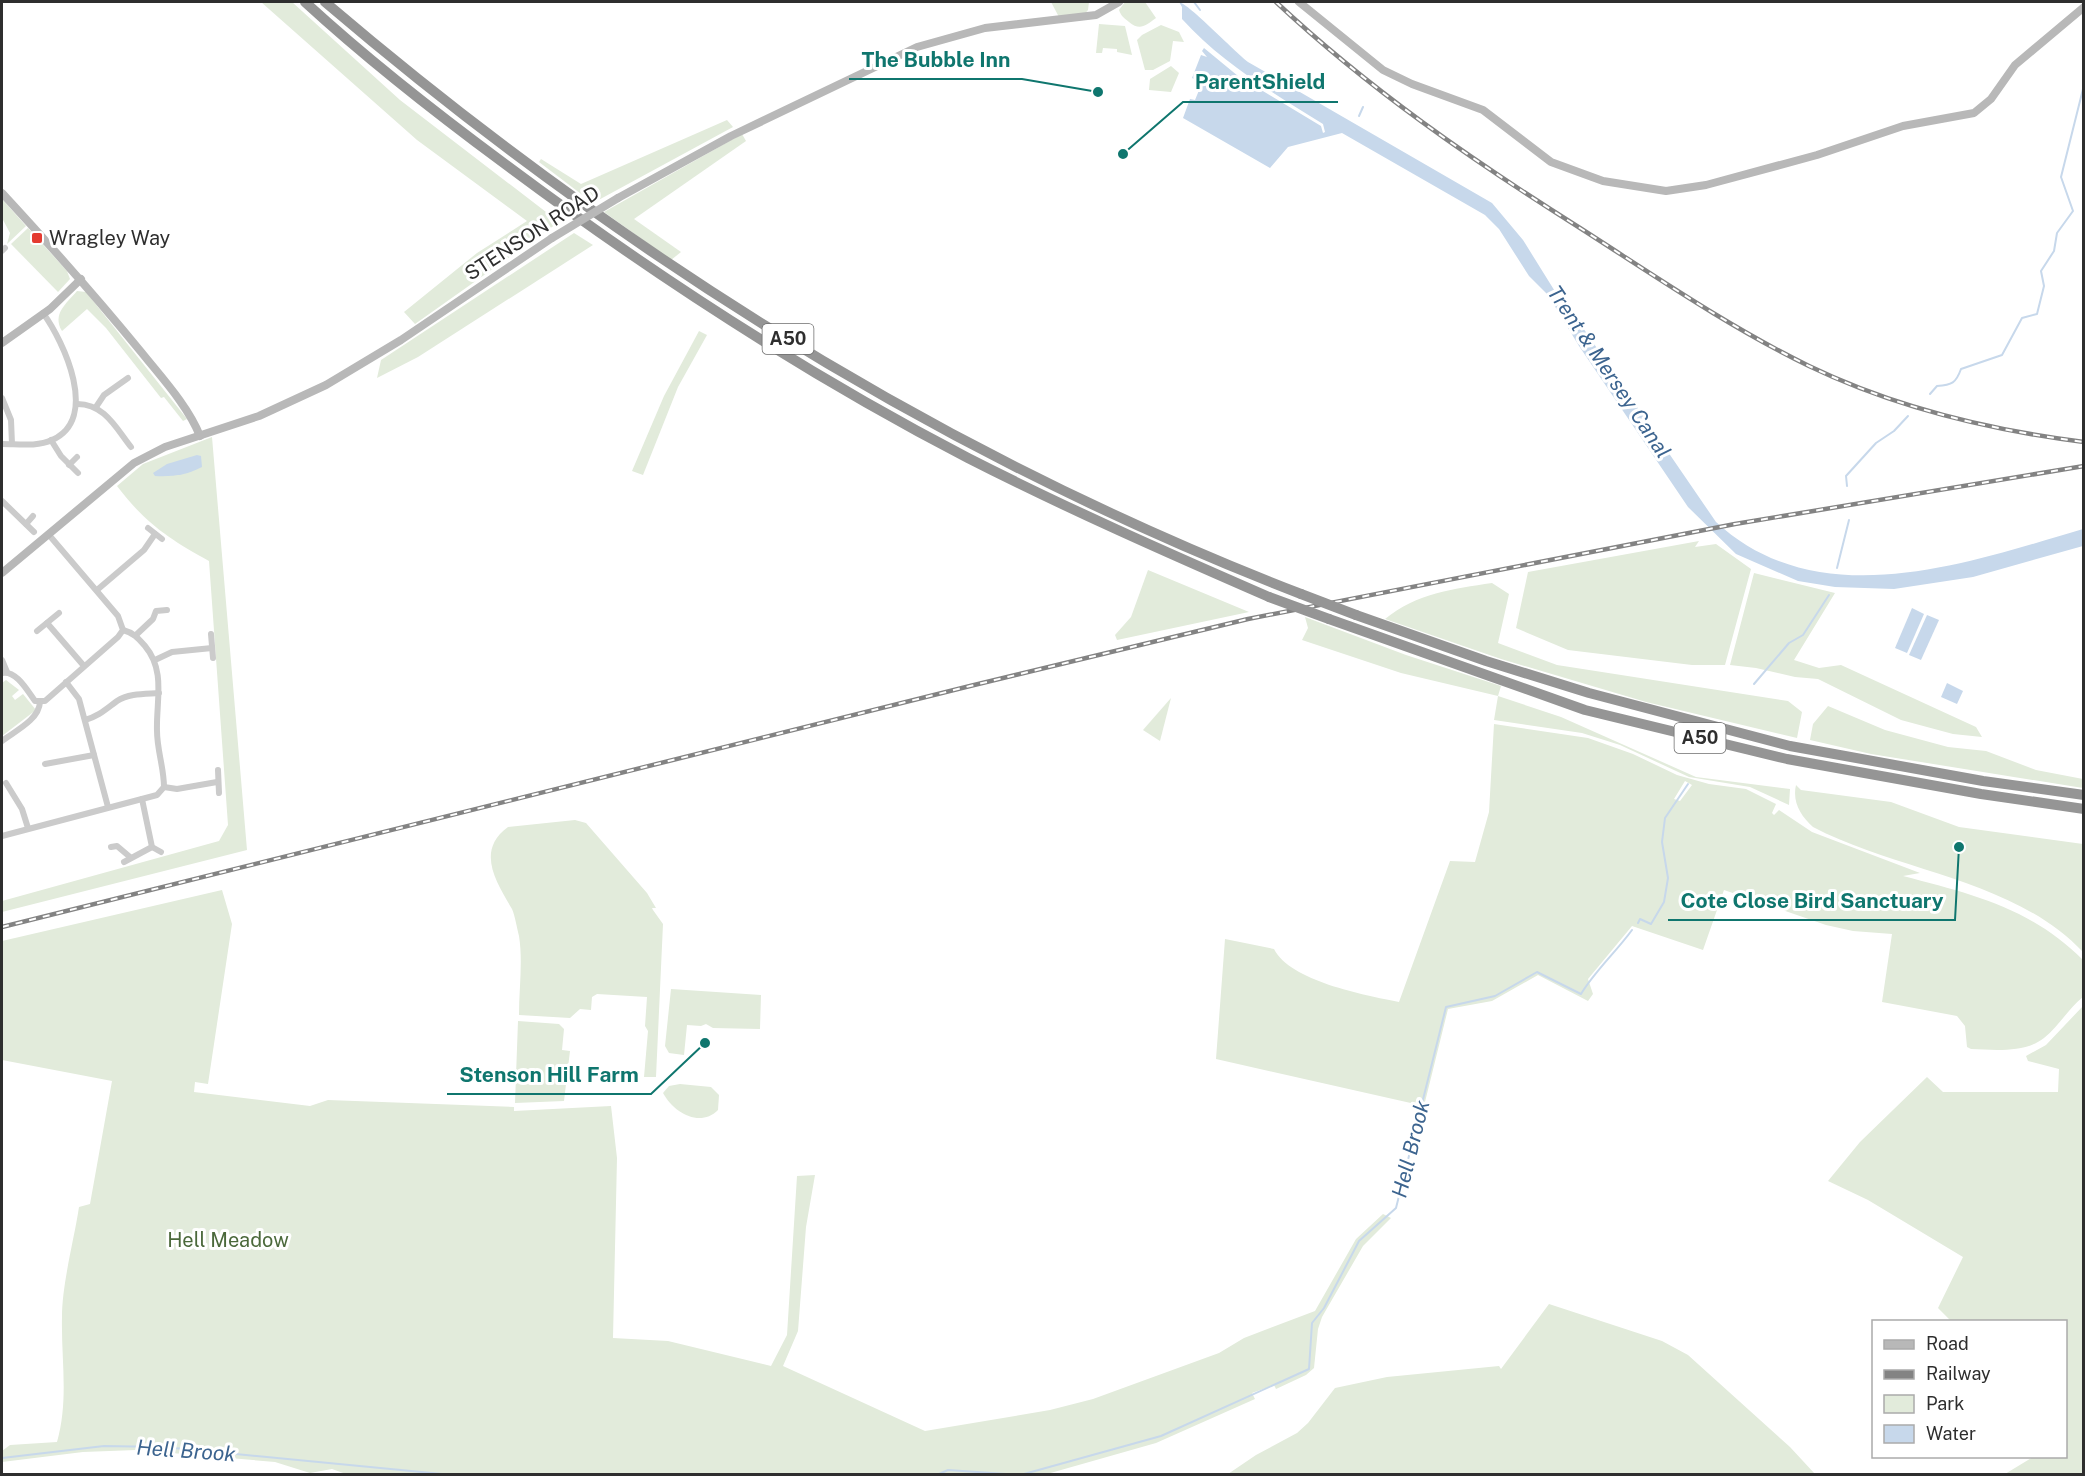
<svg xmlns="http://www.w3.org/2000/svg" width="2085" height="1476" font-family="'Public Sans',sans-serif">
<rect width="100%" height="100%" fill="#fff"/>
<!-- green -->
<g fill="#e2ebdb" fill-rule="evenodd">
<polygon points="261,2 292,2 400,100 559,222 415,324 404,312 477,253 527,221 417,140"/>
<polygon points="1051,2 1089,2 1088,10 1084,15 1059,17"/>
<path d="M 1125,2 L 1145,2 L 1156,18 C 1145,26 1140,31 1129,22 C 1124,18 1121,16 1119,10 Z"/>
<polygon points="1099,24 1125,26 1132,55 1117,52 1117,49 1103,48 1102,53 1096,53"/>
<polygon points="1161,25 1179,32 1184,42 1173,41 1170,61 1153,70 1145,70 1137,40 1142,35"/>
<polygon points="1171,66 1179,73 1171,92 1149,90 1150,79"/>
<polygon points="727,120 733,127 593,203 539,162 541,159 581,184"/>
<polygon points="742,134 746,141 634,219 681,252 671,260 604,212"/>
<polygon points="2,199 26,226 7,244 10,233 2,218"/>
<polygon points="28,228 67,271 70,279 58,292 11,244"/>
<polygon points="574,233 593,245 418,357 377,378 381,360"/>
<path d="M 77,291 L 86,292 L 187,419 L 183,421 L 164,397 L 161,398 L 106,328 L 87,309 L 62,331 C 52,314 66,304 77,291 Z"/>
<polygon points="699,331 707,335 678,387 643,475 632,471 664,396"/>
<path d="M 212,437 L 247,850 L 2,912 L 2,901 L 219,841 L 228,825 L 209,561 C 169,539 145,523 117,486 L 143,464 Z"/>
<polygon points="1699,541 1695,547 1716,544 1751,569 1725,665 1692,665 1568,650 1516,628 1528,572"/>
<polygon points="1148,570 1249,612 1117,640 1115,635 1131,617"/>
<polygon points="1754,573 1835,593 1794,660 1819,668 1841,665 1976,727 1982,737 1953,734 1901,720 1818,679 1795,677 1756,668 1730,665"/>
<path d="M 1492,583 L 1509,594 L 1498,643 L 1557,665 L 1788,701 L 1802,712 L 1797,738 L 1646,702 L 1501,659 L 1385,619 C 1417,593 1453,589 1492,583 Z"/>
<polygon points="1305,617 1406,655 1501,686 1498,696 1561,717 1696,777 1790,789 1789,805 1750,787 1689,777 1620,745 1582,733 1494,720 1498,696 1401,673 1302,640 1308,628"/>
<polygon points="6,680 19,690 12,696 15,700 23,694 36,710 2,736 2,683"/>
<polygon points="1171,698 1160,741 1143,730"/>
<polygon points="1828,706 1885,730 1948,747 1986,751 2036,770 2083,779 2083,788 1871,754 1810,740 1813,724"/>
<path d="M 1494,724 L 1588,738 L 1633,754 L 1677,775 L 1709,784 L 1746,789 L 1776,804 L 1772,813 L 1774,815 L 1779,810 L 1812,832 L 1920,873 L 1903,876 C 1972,894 2031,908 2083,960 L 2083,997 C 2068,1009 2059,1026 2044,1038 C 2025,1053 1995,1050 1971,1049 L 1967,1047 L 1965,1026 L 1957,1016 L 1882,1002 L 1892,934 L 1853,931 L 1826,925 L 1724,890 L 1703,950 L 1632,926 L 1588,979 L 1593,994 L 1588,1001 L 1538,975 L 1492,1001 L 1448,1009 L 1424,1106 L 1216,1059 L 1225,939 L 1274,949 C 1290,981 1364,995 1399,1002 L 1450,861 L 1475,862 L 1489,812 ZM 1685,781 L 1692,785 L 1680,801 L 1674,799 Z"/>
<path d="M 1796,785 L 1801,790 L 1891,802 L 1959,827 L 2083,844 L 2083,952 C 2014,879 1899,872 1813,827 C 1801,816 1792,802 1796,785 Z"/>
<path d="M 575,820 L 586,823 L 647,893 L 656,908 L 652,908 L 653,910 L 663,924 L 656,1077 L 644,1077 L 648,1031 L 645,1026 L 647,997 L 597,994 L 592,997 L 591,1010 L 580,1009 L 570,1018 L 519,1015 C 519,989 523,961 519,936 C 517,928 515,916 512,909 C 497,883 475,851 508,827 Z"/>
<path d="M 222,890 L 232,924 L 208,1084 L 195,1082 L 194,1092 L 310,1106 L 328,1100 L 514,1107 L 514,1111 L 611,1106 L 617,1158 L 613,1338 L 668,1341 L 771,1366 L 787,1335 L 797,1176 L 815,1175 L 806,1227 L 798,1331 L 783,1366 L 925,1431 L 1050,1410 L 1093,1399 L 1219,1353 L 1244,1338 L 1315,1311 L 1356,1239 L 1383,1214 L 1391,1218 L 1363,1246 L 1322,1317 L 1318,1329 L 1314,1368 L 1306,1375 L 1276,1389 L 1274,1385 L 1252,1393 L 1255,1399 L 1156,1443 L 1047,1474 L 346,1474 L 332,1469 L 310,1473 L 275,1462 L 136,1450 L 83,1452 L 2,1462 L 2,1451 L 10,1445 L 57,1442 C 69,1399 61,1360 62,1317 C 62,1284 74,1240 79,1207 L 90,1204 L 112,1081 L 2,1060 L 2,941 Z"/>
<polygon points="671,989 761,995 760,1029 713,1028 706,1024 701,1026 687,1025 684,1055 669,1053 665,1046"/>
<polygon points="2083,1006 2083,1474 2005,1474 2033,1457 2066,1456 2066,1322 1951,1321 1938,1308 1963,1257 1868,1200 1828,1181 1860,1142 1927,1077 1943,1092 2058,1092 2059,1069 2028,1061 2026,1056 2046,1045"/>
<polygon points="518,1021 559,1024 564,1029 562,1050 570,1051 564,1101 515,1103"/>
<path d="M 680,1084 L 711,1087 L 719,1095 L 718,1110 C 700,1128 674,1113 663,1093 L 669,1086 Z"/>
<polygon points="1549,1304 1662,1341 1688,1355 1790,1447 1815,1474 1228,1474 1256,1455 1297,1433 1308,1423 1335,1388 1387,1377 1499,1366 1501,1369"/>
</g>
<!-- water -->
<g fill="#c7d8eb">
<path d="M 1179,2 C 1189,4 1234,51 1248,62 L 1492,203 L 1523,240 L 1556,293 L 1579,322 L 1716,522 C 1819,617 1967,563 2083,529 L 2083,546 L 1973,577 L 1894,589 L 1835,587 L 1798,581 L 1736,554 L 1688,507 L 1579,346 L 1548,295 L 1529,276 L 1499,229 L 1485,215 L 1342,133 L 1288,147 L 1270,168 L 1183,118 L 1190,99 L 1195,100 L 1202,83 L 1192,78 L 1201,55 L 1207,57 L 1202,51 L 1204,48 L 1238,76 L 1321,126 L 1323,133 L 1325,132 L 1323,124 C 1273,93 1223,64 1182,19 L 1182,7 Z"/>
<path d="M 197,455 L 201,456 L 202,467 C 187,475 172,477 155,476 L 153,473 L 167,464 Z"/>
<polygon points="1912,608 1924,614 1907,653 1895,648"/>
<polygon points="1927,615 1939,620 1921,660 1909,655"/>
<polygon points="1947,683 1963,691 1957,704 1941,697"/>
</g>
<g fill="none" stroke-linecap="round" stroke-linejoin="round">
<!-- stream -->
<g stroke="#c7d8eb" stroke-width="2">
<polyline points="1194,2 1200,10"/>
<polyline points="1359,116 1363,107"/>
<path d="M 1930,394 L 1937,386 C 1952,385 1956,383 1961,369 L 2002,355 L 2022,318 L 2037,314 L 2044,286 L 2041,271 L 2054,251 L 2057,233 L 2073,211 L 2061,177 L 2084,85"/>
<polyline points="1847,486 1846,476 1876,443 1894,431 1908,416"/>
<polyline points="1837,568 1849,520"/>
<polyline points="1754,684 1789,643 1803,635 1829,595"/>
<polyline points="1638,923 1640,919 1651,924 1664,902 1668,878 1662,842 1665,818 1688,784"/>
<polyline points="2,1458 104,1446 164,1447 442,1474"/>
<polyline points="939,1474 948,1470 1006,1474"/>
<path d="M 1024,1474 L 1161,1436 L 1309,1369 L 1312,1323 L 1324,1308 L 1359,1241 L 1396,1208 L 1446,1007 L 1495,996 L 1537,972 L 1581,994 C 1595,971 1616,952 1632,930"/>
</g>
<!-- street -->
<g stroke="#cbcbcb" stroke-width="6">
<polyline points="2,251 5,248"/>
<polyline points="2,398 11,420 12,444"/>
<path d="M 76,404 C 104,403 116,428 131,447"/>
<polyline points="96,407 104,395 128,378"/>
<polyline points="51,440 61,456 78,473"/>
<path d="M 2,444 C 18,444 37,447 52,440 C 100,419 64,342 43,313"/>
<polyline points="69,465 77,457"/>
<polyline points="2,501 34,532"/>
<polyline points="26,524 33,516"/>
<polyline points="148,528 162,539"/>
<polyline points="97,590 144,550 155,534"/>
<polyline points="47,623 84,666"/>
<polyline points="37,631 59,613"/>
<polyline points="211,634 213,658"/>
<polyline points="136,635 153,619 156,611 167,610"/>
<polyline points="2,660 7,672"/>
<polyline points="155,660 172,652 212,648"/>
<path d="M 2,673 C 16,670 27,690 35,701 L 45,701 L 118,637 L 123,630 L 118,616 L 49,535"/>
<polyline points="66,682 79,699 108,807"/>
<path d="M 85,720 C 99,716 106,709 117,701 C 129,693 146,694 159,693"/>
<path d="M 2,741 C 15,731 39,720 40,702"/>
<polyline points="45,764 94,755"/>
<polyline points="218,770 219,793"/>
<polyline points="6,783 22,809 28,828"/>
<polyline points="164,787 177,789 217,782"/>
<polyline points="142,799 152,847 161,852"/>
<path d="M 2,836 L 157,795 L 164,787 C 164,768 157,750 157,731 C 156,701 166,671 145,646 C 138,638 134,633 123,630"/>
<polyline points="111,847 117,846 130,857"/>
<polyline points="124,862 152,847"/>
</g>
<!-- secondary -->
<g stroke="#b8b8b8" stroke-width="8">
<polyline points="1299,2 1383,70 1412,84 1483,110 1551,162 1603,181 1666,191 1706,185 1817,155 1903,126 1974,113 1991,99 2015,65 2084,7"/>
<path d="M 2,193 C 50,245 97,298 142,353 C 162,378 188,406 200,436"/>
<polyline points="618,198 731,136 917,47 985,28 1096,15 1119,2"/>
<polyline points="2,343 50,309 81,279"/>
<polyline points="2,573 134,463 165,447 259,416 326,385 401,340 552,238"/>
</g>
<!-- highway -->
<g stroke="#959595" stroke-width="10">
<path d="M 305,2 C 367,59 436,113 505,164 C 651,273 806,374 968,458 C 1066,508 1168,553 1269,597"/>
<path d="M 325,2 C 618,252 941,455 1301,594"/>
<polyline points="1356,615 1486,661 1589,693 1790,746 1983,781 2084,795"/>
<polyline points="1329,619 1585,710 1787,759 1981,794 2084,809"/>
</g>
<!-- rail casing -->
<g stroke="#838383" stroke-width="4.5">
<g id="rail">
<path d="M 1276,2 C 1369,89 1472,160 1580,228 C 1655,276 1729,327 1809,366 C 1894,407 1989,430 2084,442"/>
<polyline points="2,927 970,686 1248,619 1735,524 2084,466"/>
</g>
</g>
<!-- rail -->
<use href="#rail" stroke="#fff" stroke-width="2" stroke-dasharray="7" stroke-linecap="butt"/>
<!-- secondary-bridge -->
<polyline stroke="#b8b8b8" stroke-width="8" points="552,238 618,198"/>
<!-- highway-bridge -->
<g stroke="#959595" stroke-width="10">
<polyline points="1301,594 1356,615"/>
<polyline points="1269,597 1329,619"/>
</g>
</g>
<!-- markers -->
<rect fill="#e43b31" stroke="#fff" stroke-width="2" x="31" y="232" width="12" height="12" rx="3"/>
<g text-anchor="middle" stroke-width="6" stroke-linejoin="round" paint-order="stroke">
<!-- shield labels -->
<g fill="#fff" stroke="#6d6d6d" stroke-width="1.5">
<rect x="762.5" y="324" width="51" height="30" rx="4.5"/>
<rect x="1674.5" y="723" width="51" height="30" rx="4.5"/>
</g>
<g font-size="18" font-weight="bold" fill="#2e2e2e">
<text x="788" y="345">A50</text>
<text x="1700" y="744">A50</text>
</g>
<!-- street labels -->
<g font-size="20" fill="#2e2e2e" stroke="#fff">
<text transform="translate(532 233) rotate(-33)" y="7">STENSON ROAD</text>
</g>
<!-- poi labels -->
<g font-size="20" fill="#2e2e2e" stroke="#fff" text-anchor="start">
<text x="49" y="245">Wragley Way</text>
</g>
<!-- park labels -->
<g font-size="20" fill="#4b693b" stroke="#fff">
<text x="228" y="1247">Hell Meadow</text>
</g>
<!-- water labels -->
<g font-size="21" font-style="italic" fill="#3c648f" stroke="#fff">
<text transform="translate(1609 372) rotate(56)" y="7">Trent &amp; Mersey Canal</text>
<text transform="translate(1411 1149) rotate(-76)" y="7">Hell Brook</text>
<text transform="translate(186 1451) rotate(4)" y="7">Hell Brook</text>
</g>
</g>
<!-- callouts -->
<path fill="none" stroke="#0f766e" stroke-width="2" d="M1098 92L1022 79H849M1123 154L1183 102H1338M1959 847L1955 920H1668M705 1043L651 1094H447"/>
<g fill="#0f766e" stroke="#fff" stroke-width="2">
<circle cx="1098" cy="92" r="6"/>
<circle cx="1123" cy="154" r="6"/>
<circle cx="1959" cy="847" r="6"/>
<circle cx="705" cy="1043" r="6"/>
</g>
<g font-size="21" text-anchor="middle" font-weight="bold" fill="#0f766e" stroke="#fff" stroke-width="6" stroke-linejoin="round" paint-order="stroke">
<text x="936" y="67">The Bubble Inn</text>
<text x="1260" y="89">ParentShield</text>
<text x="1812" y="908">Cote Close Bird Sanctuary</text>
<text x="549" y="1082">Stenson Hill Farm</text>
</g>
<!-- border -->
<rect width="2085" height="1476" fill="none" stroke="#2e2e2e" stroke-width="6"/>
<!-- legend -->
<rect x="1872" y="1320" width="195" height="138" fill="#ffffff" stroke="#ababab" stroke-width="1.5"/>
<rect x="1884" y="1340" width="30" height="9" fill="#b8b8b8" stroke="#ababab" stroke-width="1.5"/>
<text x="1926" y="1350" font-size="18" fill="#2e2e2e">Road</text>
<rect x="1884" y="1370" width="30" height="9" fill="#838383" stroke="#ababab" stroke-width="1.5"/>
<text x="1926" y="1380" font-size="18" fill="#2e2e2e">Railway</text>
<rect x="1884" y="1395" width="30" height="18" fill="#e2ebdb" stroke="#ababab" stroke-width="1.5"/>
<text x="1926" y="1410" font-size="18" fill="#2e2e2e">Park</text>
<rect x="1884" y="1425" width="30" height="18" fill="#c7d8eb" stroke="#ababab" stroke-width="1.5"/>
<text x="1926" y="1440" font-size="18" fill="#2e2e2e">Water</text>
</svg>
